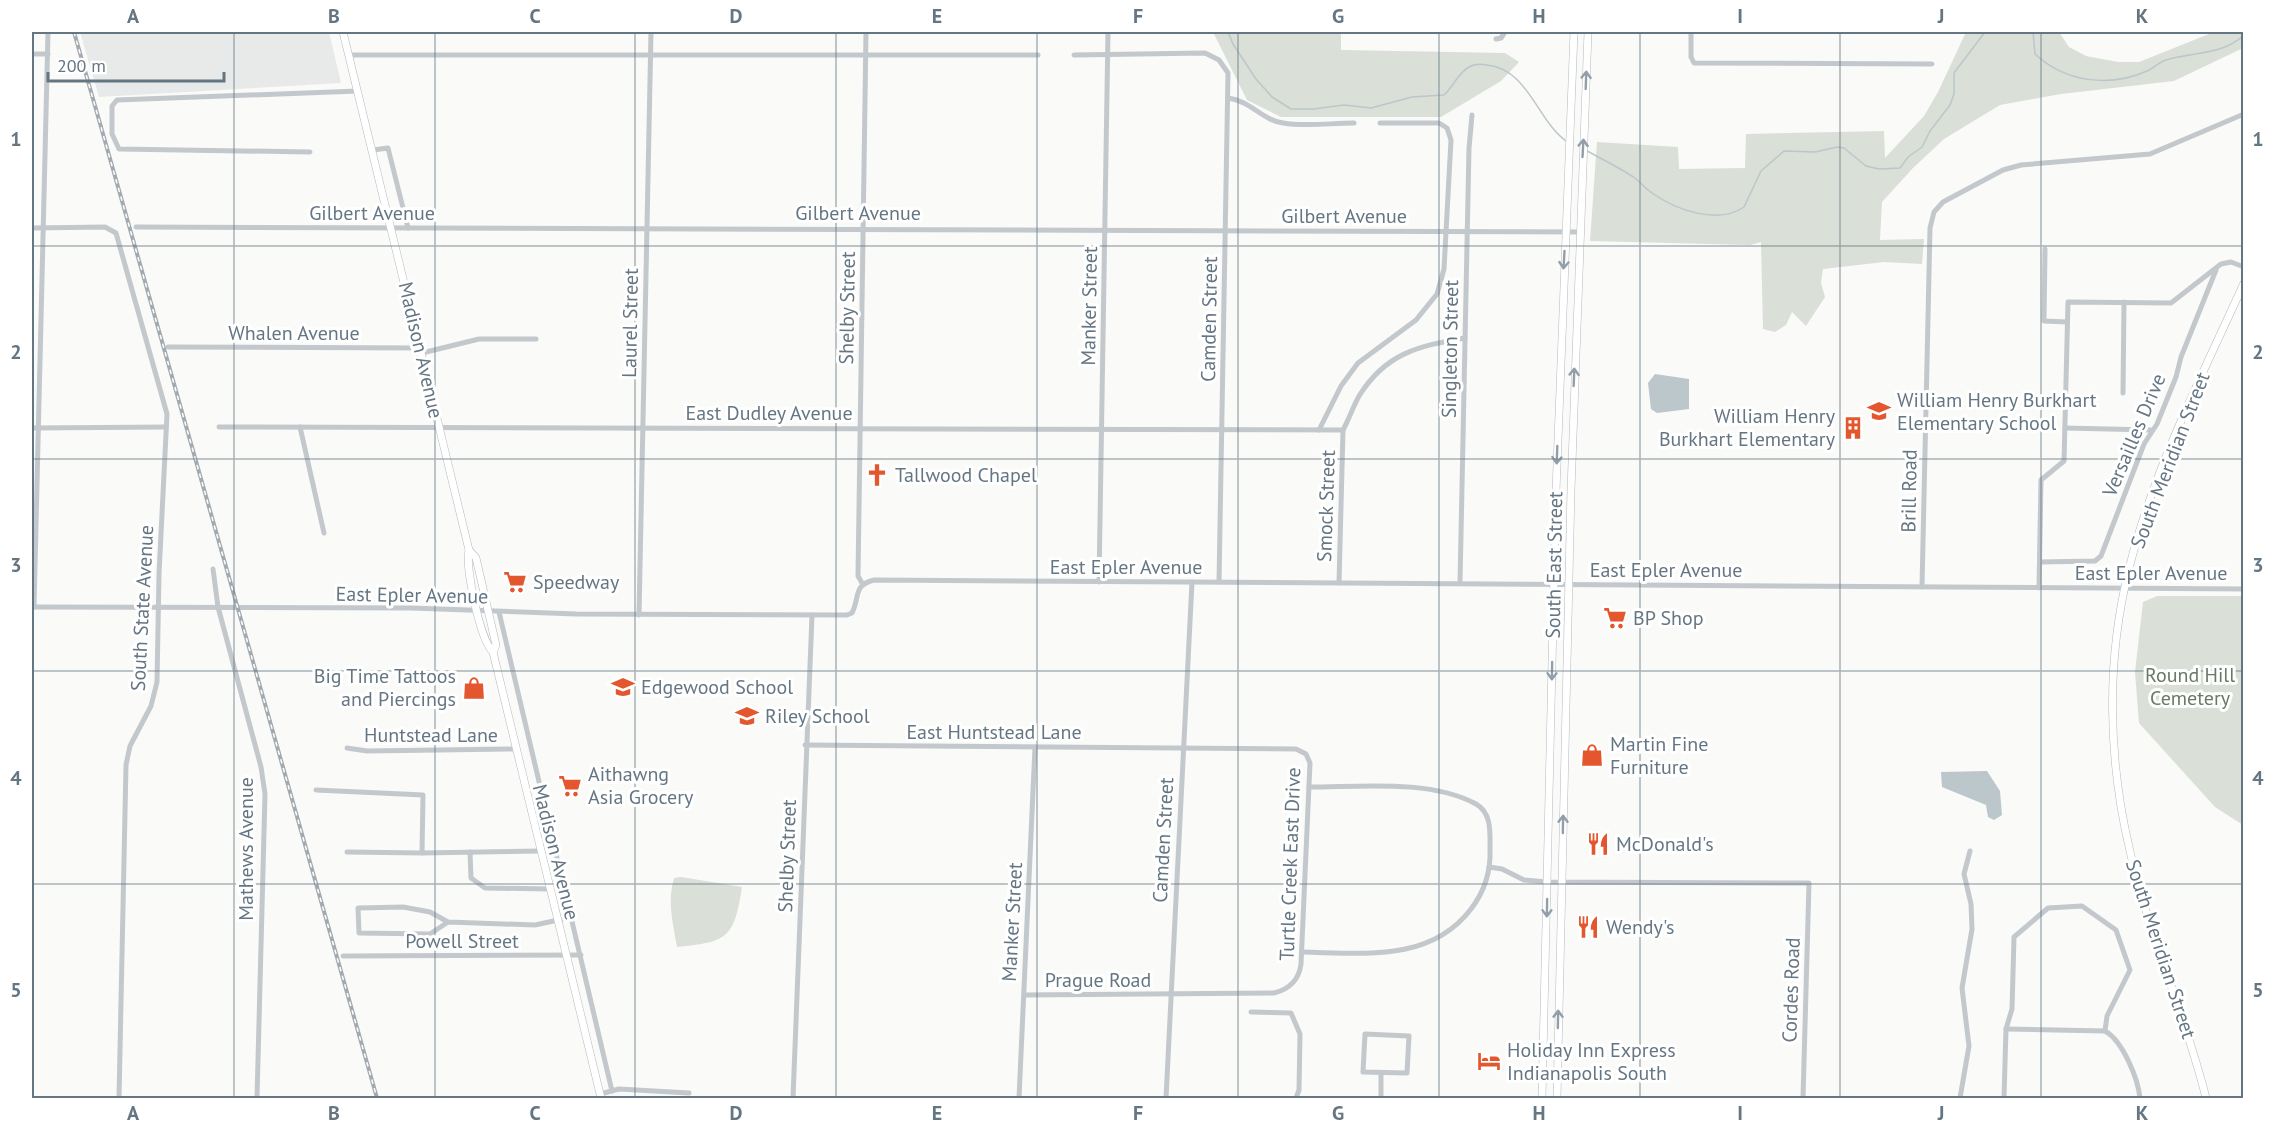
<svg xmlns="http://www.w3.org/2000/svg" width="2275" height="1130" font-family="'PT Sans',sans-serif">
<rect width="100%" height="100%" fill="#fafaf8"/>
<!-- built -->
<polygon fill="#e8e9e9" points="80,32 329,32 341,83 99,97"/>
<!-- green -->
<g fill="#dadfd7">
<polygon points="1213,32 1341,32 1341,50 1505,53 1519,62 1501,81 1441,117 1281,117 1247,100"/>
<polygon points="1966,32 2059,32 2069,47 2086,56 2118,62 2139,62 2214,32 2243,32 2243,48 2174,81 2061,94 2000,105 1944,139 1913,168 1882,202 1880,240 1924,239 1922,264 1884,262 1823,269 1821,283 1825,297 1806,326 1792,312 1786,325 1775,332 1763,329 1761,242 1750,245 1590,241 1597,142 1678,147 1679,169 1745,168 1746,134 1884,131 1885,158 1924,116 1938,92"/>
<polygon points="2157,596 2243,596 2243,825 2215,807 2139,723 2135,672 2143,602"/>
<path d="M 681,877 L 742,887 C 734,938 728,942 677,947 C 673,924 667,901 674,878 Z"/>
</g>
<!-- water -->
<g fill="#bbc7cb">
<polygon points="1655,374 1689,379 1689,409 1657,413 1651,409 1648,383"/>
<polygon points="1987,771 2000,791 2002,815 1994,820 1988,817 1986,805 1942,787 1941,772"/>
</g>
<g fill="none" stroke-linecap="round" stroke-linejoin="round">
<!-- stream -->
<g stroke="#bbc7cb" stroke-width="1.5">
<path d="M 1228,32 L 1233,44 L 1256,79 L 1272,97 L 1291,109 L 1313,109 L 1344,105 L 1371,108 L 1412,97 L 1444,95 C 1453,87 1458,73 1469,67 C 1474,64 1481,64 1487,65 C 1528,69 1537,120 1566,141"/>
<path d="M 2033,32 L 2035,54 C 2065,82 2109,88 2147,71 C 2154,68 2159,62 2166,60 C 2193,52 2223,55 2244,35"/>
<path d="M 1587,151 C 1602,159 1620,168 1635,178 C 1641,183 1646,189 1652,193 C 1676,210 1718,225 1744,207 L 1761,171 L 1784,151 L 1815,152 L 1837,147 L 1844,148 L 1866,166 L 1879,169 L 1900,168 L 1908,157 L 1922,147 L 1930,131 L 1950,105 L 1954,94 L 1954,73 L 1985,32"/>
</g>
<!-- major casing -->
<g stroke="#b5babe" stroke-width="8">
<g id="major">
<polyline points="343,32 469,550 476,558 496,645 493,652"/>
<path d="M 469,550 C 465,567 480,640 493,652 L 601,1098"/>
<polyline points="1542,1098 1556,491 1574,32"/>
<polyline points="1557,1098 1571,490 1588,32"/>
<path d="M 2206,1098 C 2185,1013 2148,933 2129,847 C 2108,756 2106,660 2129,569 C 2153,470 2202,376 2244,283"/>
</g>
</g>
<!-- minor -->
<g stroke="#c3c8cc" stroke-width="5">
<polyline points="1691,32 1691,57 1694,63 1932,64"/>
<polyline points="1496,39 1501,38 1505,32"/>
<polyline points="32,54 48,54"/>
<polyline points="349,55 1038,55"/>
<polyline points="1074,55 1205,53 1219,60 1228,73 1219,582"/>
<path d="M 1228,98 C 1251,101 1262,120 1283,123 C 1305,127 1331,123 1354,123"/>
<polyline points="373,150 388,148 408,228"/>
<polyline points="310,152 119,149 112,134 112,106 117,100 358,91"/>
<polyline points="136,227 1580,232"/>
<polyline points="32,228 105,227 116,233 167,414 159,574 157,682 151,706 130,746 126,765 119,1098"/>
<polyline points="2045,249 2044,321 2067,322"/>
<polyline points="168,347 420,348"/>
<polyline points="422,353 479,339 536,339"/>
<polyline points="2123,393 2124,302"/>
<path d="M 219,427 L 1343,430 C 1349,419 1353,407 1359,396 C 1386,353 1418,346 1465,338"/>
<polyline points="300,427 324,533"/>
<polyline points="32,428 166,427"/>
<polyline points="2065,428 2151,430"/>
<polyline points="1319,430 1341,386 1358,363 1416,320 1437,294 1444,269 1451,140 1447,128 1439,123 1380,123"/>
<polyline points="2040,562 2095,561 2101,556 2144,444 2157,424 2176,377 2181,357 2216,270"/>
<polyline points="213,569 218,607 261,767 265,794 257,1098"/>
<polyline points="1099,582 1108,32"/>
<polyline points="862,583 858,576 866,32"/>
<polyline points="1339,583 1343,430"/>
<polyline points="1460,583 1469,148 1472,115"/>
<polyline points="1922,587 1930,228 1934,212 1943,202 2003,170 2021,165 2150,154 2244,114"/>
<polyline points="2039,588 2041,480 2064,461 2068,302 2171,303 2221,264 2231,262 2244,267"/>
<path d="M 32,607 L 411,608 L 576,614 L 847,615 L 852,613 C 860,597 853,585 874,580 L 2244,589"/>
<polyline points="34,607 48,32"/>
<polyline points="499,612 612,1091"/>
<polyline points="639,615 651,32"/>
<path d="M 805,745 L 1296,749 L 1306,754 L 1310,763 L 1301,964 C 1299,980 1290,989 1274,993 L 1024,995"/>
<polyline points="347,748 367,751 516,749"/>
<polyline points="316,790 423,795 422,853 540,851"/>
<polyline points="347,852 422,853"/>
<polyline points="470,852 471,878 485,888 549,889"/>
<polyline points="1489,867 1502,869 1524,880 1547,882 1809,883 1803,1098"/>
<polyline points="448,922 430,934 359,933 358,908 403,907 430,912 448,922 535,925 572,917"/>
<path d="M 1302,952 C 1362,953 1430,963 1471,909 C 1484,892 1491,871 1490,849 C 1490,833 1492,813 1476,804 C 1430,779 1360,787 1309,787"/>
<polyline points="343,956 581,955"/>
<polyline points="1251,1012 1291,1013 1300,1034 1299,1090 1296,1098"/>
<polyline points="2006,1029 2105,1031"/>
<polygon points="1365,1034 1409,1036 1407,1073 1363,1072"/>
<polyline points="600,1094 619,1089 689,1093"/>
<polyline points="793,1098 812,615"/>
<polyline points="1019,1098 1035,747"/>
<polyline points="1166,1098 1192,582"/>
<polyline points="1381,1098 1381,1073"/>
<polyline points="1960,1098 1969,1046 1962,988 1972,929 1971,904 1964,874 1970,851"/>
<path d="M 2004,1098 L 2006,1029 L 2012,1009 L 2014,937 L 2048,908 L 2082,906 L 2116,930 L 2130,970 L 2107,1016 L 2105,1031 C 2123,1041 2138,1079 2140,1098"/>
</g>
<!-- major -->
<use href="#major" stroke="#fff" stroke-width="7"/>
<!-- rail casing -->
<g stroke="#a2aab0" stroke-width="4">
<polyline id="rail" points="74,32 377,1098"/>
</g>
<!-- rail -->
<use href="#rail" stroke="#fff" stroke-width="1.5" stroke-dasharray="4.5" stroke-linecap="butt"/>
</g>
<!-- one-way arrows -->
<defs><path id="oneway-shaft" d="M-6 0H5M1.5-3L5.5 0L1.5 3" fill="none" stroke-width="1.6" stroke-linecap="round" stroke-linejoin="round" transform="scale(1.5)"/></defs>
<g stroke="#939fa8">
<use href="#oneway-shaft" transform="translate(1586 80) rotate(-88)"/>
<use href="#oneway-shaft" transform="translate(1583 148) rotate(-87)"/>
<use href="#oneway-shaft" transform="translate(1564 260) rotate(93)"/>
<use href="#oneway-shaft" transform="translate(1574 377) rotate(-88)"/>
<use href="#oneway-shaft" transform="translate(1557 455) rotate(92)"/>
<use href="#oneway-shaft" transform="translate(1552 671) rotate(91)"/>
<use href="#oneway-shaft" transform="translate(1563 824) rotate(-89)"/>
<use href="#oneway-shaft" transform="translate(1547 908) rotate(91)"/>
<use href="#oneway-shaft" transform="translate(1558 1019) rotate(-89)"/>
</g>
<!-- grid -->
<path fill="none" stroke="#657683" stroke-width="1.5" stroke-opacity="0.55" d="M 234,32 L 234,1098M 435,32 L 435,1098M 635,32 L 635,1098M 836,32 L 836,1098M 1037,32 L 1037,1098M 1238,32 L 1238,1098M 1439,32 L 1439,1098M 1640,32 L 1640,1098M 1840,32 L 1840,1098M 2041,32 L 2041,1098M 32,246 L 2244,246M 32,459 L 2244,459M 32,671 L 2244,671M 32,884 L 2244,884"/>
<!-- icons -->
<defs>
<g id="school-bare" transform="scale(1.8)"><path d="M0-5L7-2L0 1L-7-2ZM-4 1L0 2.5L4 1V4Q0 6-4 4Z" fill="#e4572e" stroke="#fff" stroke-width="2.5" paint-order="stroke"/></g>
<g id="building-bare" transform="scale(1.8)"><path d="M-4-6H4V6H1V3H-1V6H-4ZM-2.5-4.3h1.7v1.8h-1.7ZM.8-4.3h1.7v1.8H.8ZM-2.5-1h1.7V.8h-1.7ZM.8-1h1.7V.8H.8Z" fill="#e4572e" stroke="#fff" stroke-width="2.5" paint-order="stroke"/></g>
<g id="church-bare" transform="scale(1.8)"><path d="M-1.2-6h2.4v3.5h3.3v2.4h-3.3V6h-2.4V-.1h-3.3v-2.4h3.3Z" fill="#e4572e" stroke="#fff" stroke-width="2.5" paint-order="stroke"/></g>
<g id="supermarket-bare" transform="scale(1.8)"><path d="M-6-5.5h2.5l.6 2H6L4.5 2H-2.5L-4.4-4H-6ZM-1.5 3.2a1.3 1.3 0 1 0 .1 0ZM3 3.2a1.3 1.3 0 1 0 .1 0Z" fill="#e4572e" stroke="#fff" stroke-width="2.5" paint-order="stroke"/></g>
<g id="shop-bare" transform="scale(1.8)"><path d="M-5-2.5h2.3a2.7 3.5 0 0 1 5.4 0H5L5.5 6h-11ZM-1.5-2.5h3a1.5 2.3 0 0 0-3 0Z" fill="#e4572e" stroke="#fff" stroke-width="2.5" paint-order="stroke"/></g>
<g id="restaurant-bare" transform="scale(1.8)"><path d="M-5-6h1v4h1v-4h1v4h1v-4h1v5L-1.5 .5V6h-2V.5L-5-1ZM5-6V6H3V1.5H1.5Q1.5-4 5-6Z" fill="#e4572e" stroke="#fff" stroke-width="2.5" paint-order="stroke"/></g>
<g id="hotel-bare" transform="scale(1.8)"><path d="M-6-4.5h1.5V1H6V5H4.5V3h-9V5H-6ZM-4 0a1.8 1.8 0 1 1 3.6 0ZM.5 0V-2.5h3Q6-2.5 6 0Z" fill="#e4572e" stroke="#fff" stroke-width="2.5" paint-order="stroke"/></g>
</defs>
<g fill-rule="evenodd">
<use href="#school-bare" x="1879" y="411"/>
<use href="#building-bare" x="1853" y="428"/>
<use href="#church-bare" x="877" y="475"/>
<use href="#supermarket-bare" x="515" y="582"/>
<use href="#supermarket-bare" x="1615" y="618"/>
<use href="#school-bare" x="623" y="687"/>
<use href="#shop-bare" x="474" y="688"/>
<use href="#school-bare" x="747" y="716"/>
<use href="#shop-bare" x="1592" y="755"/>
<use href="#supermarket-bare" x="570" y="786"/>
<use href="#restaurant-bare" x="1598" y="844"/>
<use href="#restaurant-bare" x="1588" y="927"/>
<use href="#hotel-bare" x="1489" y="1061"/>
</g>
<g text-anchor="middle" stroke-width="6" stroke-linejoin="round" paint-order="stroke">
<!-- street labels -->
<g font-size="20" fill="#657683" stroke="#fff">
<text x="372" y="220">Gilbert Avenue</text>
<text x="858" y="220">Gilbert Avenue</text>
<text x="1344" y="223">Gilbert Avenue</text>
<text transform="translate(1089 306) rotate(-89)" y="7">Manker Street</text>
<text transform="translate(847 308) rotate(-89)" y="7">Shelby Street</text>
<text transform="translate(1209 319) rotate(-89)" y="7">Camden Street</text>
<text transform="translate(630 323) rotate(-89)" y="7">Laurel Street</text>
<text x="294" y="340">Whalen Avenue</text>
<text transform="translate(1450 349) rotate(-89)" y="7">Singleton Street</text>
<text transform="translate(421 350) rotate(77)" y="7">Madison Avenue</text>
<text x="769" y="420">East Dudley Avenue</text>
<text transform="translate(2134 435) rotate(-67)" y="7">Versailles Drive</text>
<text transform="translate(2170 460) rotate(-69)" y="7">South Meridian Street</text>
<text transform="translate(1909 491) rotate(-89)" y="7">Brill Road</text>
<text transform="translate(1326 506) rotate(-88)" y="7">Smock Street</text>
<text transform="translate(1554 565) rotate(-89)" y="7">South East Street</text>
<text x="1126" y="574">East Epler Avenue</text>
<text x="1666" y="577">East Epler Avenue</text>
<text x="2151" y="580">East Epler Avenue</text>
<text transform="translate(412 595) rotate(1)" y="7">East Epler Avenue</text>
<text transform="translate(142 608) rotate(-87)" y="7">South State Avenue</text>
<text x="994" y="739">East Huntstead Lane</text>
<text x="431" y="742">Huntstead Lane</text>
<text transform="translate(1163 840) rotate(-87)" y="7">Camden Street</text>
<text transform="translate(246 849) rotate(-90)" y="7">Mathews Avenue</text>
<text transform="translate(556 852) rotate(76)" y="7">Madison Avenue</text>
<text transform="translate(787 856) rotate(-88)" y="7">Shelby Street</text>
<text transform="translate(1290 864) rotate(-88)" y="7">Turtle Creek East Drive</text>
<text transform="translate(1012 922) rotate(-87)" y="7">Manker Street</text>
<text x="462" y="948">Powell Street</text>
<text transform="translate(2161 949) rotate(72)" y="7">South Meridian Street</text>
<text x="1098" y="987">Prague Road</text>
<text transform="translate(1791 990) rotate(-88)" y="7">Cordes Road</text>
</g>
<!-- poi labels -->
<g font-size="20" fill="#657683" stroke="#fff" text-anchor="start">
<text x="1897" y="407">William Henry Burkhart<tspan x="1897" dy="23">Elementary School</tspan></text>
<text x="1835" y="423" text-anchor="end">William Henry<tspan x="1835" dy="23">Burkhart Elementary</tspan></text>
<text x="895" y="482">Tallwood Chapel</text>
<text x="533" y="589">Speedway</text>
<text x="1633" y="625">BP Shop</text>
<text x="456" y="683" text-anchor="end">Big Time Tattoos<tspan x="456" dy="23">and Piercings</tspan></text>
<text x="641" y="694">Edgewood School</text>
<text x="765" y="723">Riley School</text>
<text x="1610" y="751">Martin Fine<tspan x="1610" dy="23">Furniture</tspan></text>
<text x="588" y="781">Aithawng<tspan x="588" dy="23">Asia Grocery</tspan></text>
<text x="1616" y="851">McDonald's</text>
<text x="1606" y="934">Wendy's</text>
<text x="1507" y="1057">Holiday Inn Express<tspan x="1507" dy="23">Indianapolis South</tspan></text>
</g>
<!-- park labels -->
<g font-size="20" fill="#687a64" stroke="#fff">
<text x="2190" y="682">Round Hill<tspan x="2190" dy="23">Cemetery</tspan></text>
</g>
</g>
<!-- border -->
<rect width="2275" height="1130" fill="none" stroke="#ffffff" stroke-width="66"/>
<!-- scale -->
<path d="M48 72v9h176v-9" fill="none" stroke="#657683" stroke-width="3"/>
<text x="57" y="72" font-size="18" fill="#657683" stroke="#ffffff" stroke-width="4.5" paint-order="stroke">200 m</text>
<rect x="33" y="33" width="2209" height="1064" fill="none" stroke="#657683" stroke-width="2"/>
<g font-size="20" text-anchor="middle" font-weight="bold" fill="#657683">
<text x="133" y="23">A</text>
<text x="334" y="23">B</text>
<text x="535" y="23">C</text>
<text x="736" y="23">D</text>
<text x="937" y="23">E</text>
<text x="1138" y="23">F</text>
<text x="1338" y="23">G</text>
<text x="1539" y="23">H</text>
<text x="1740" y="23">I</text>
<text x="1941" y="23">J</text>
<text x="2142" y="23">K</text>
<text x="16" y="146">1</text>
<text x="2258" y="146">1</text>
<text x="16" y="359">2</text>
<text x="2258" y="359">2</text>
<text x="16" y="572">3</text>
<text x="2258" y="572">3</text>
<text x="16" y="785">4</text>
<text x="2258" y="785">4</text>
<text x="16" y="997">5</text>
<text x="2258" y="997">5</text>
<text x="133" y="1120">A</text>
<text x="334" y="1120">B</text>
<text x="535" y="1120">C</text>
<text x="736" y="1120">D</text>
<text x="937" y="1120">E</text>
<text x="1138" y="1120">F</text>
<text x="1338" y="1120">G</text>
<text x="1539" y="1120">H</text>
<text x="1740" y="1120">I</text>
<text x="1941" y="1120">J</text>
<text x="2142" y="1120">K</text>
</g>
</svg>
